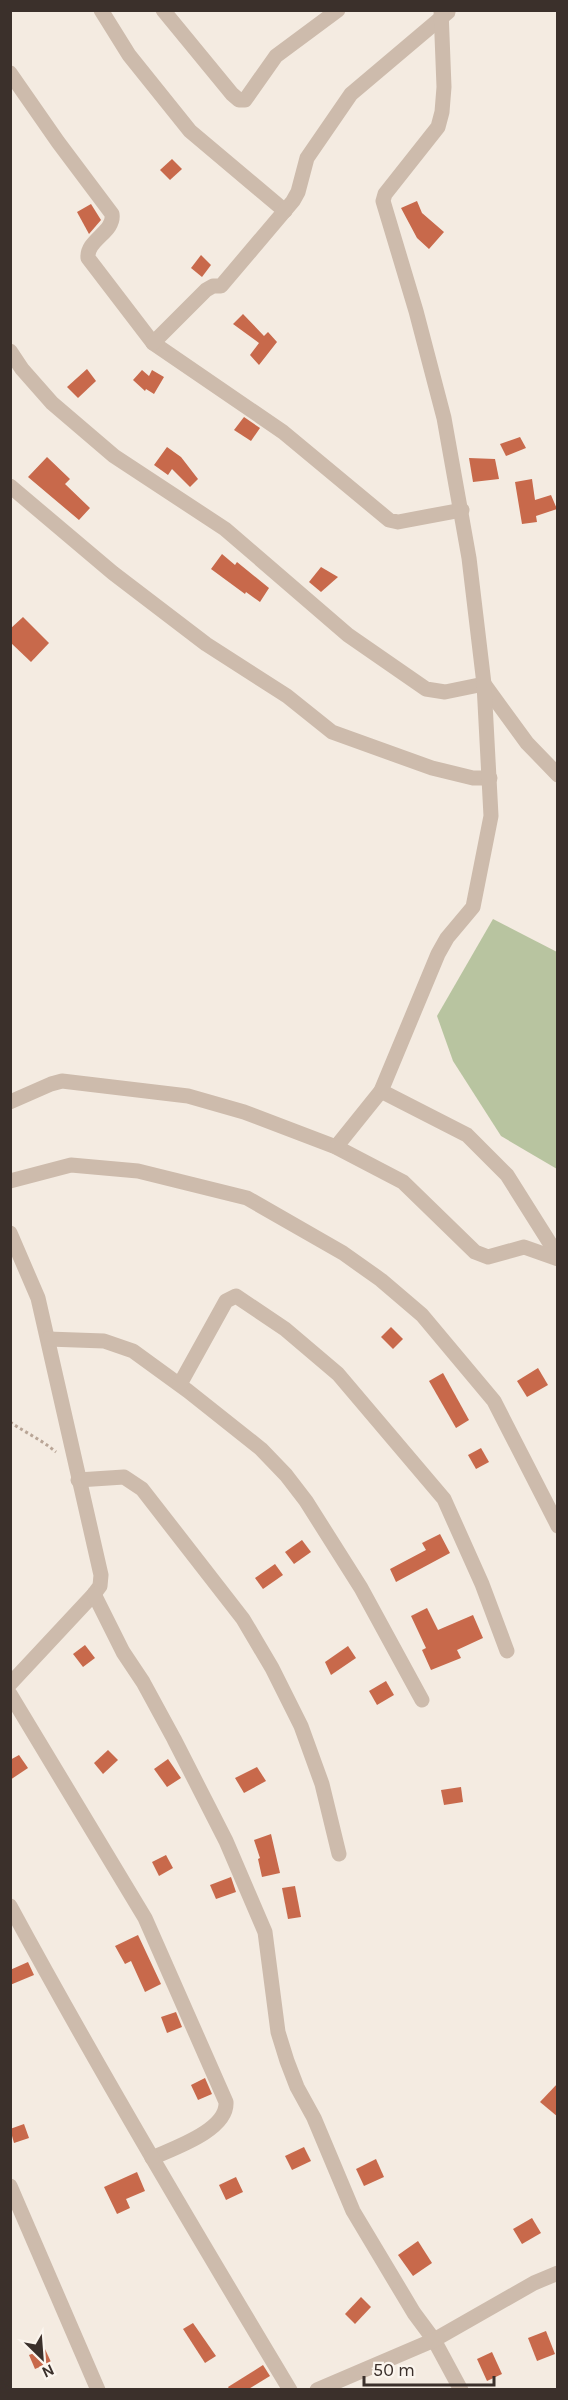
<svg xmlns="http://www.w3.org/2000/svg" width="568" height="2400" font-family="Karla,sans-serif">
<rect width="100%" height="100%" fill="#f4ebe1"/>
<!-- green -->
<polygon fill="#b8c4a0" points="493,919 557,952 557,1169 501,1136 453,1061 437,1016"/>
<!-- building -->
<g fill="#c8694b">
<polygon points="172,159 182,169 170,180 160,170"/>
<polygon points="417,201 422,213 444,232 429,249 417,238 401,208"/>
<polygon points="91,204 101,220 89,234 77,212"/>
<polygon points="201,255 211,265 202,277 191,268"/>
<polygon points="243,314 264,336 268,332 277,342 259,365 250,355 259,343 233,324"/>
<polygon points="87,369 96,381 78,398 67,387"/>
<polygon points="142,370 149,376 152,370 164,377 154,394 146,389 145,391 133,380"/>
<polygon points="244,417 260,428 251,441 234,430"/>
<polygon points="520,437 526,448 506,456 500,444"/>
<polygon points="167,447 181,457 198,479 190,487 172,469 168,475 154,465"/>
<polygon points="47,457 70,479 65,484 90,508 79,520 28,477"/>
<polygon points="469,458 495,459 499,479 473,482"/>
<polygon points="532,479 535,500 551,495 557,509 536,516 537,522 522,524 515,482"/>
<polygon points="222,554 235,565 237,562 269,588 260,602 246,592 245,594 211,569"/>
<polygon points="321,567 338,577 321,592 309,582"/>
<polygon points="23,617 49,643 31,662 10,642 10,629"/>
<polygon points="391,1327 403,1339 393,1349 381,1337"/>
<polygon points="538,1368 548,1385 527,1397 517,1381"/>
<polygon points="443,1373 469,1420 456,1428 429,1381"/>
<polygon points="481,1448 489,1462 476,1469 468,1455"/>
<polygon points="440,1534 450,1553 396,1582 390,1569 426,1550 422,1543"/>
<polygon points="302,1540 311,1552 294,1564 285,1552"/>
<polygon points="275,1564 283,1575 263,1589 255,1578"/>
<polygon points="427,1608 438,1630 473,1615 483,1638 457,1650 461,1658 431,1670 422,1650 426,1648 411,1616"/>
<polygon points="85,1645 95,1658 83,1667 73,1654"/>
<polygon points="348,1646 356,1658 331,1675 325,1662"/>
<polygon points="386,1681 394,1695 377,1705 369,1691"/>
<polygon points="108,1750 118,1760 103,1774 94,1763"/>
<polygon points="19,1755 28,1768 10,1780 10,1760"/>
<polygon points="168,1759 181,1778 167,1787 154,1769"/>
<polygon points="257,1767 266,1781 244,1793 235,1778"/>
<polygon points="461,1787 463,1802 444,1805 441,1790"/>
<polygon points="271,1834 280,1873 262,1877 258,1859 260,1858 254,1840"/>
<polygon points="166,1855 173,1868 159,1876 152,1862"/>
<polygon points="231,1877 236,1892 216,1899 210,1885"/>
<polygon points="295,1886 301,1917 288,1919 282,1888"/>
<polygon points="138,1935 161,1984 145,1992 131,1961 125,1964 115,1946"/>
<polygon points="28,1962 34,1975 10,1985 10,1970"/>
<polygon points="176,2012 182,2027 167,2033 161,2017"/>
<polygon points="205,2078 212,2094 198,2100 191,2085"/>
<polygon points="558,2083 558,2117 540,2102"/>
<polygon points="24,2124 29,2138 14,2143 10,2129"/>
<polygon points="304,2147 311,2161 292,2170 285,2156"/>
<polygon points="376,2159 384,2177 364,2186 356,2169"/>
<polygon points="137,2172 145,2191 126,2199 130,2208 117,2214 104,2187"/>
<polygon points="236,2177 243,2192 226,2200 219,2185"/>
<polygon points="532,2218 541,2233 522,2244 513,2229"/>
<polygon points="418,2241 432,2263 413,2276 398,2255"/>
<polygon points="361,2297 371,2307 355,2324 345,2314"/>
<polygon points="193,2323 216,2356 205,2363 183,2329"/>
<polygon points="546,2331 555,2354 537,2361 528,2338"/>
<polygon points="45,2349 51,2362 35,2369 29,2355"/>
<polygon points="492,2352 502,2374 487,2381 477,2359"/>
<polygon points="263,2365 270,2376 247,2390 230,2390 228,2387"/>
</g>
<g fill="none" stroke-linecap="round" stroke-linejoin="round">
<!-- path -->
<path stroke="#b9a596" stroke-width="3" stroke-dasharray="3 3" stroke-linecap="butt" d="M 10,1422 C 26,1433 42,1440 56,1452"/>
<!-- minor -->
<g stroke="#cdbbac" stroke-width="15">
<polyline points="101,10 129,55 190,131 285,211"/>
<polyline points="163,10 232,94 239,100 245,100 276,56 338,10"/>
<path d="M 10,73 L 58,142 L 112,214 C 115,232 86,240 88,258 L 153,343 L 283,432 L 389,520 L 398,522 L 462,510"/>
<polyline points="153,343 206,290 213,286 221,286 293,201 298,192 307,158 351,94 448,12"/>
<polyline points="10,351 22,369 52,403 114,456 225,529 348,635 426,689 445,692 484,684 527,743 558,775"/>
<polyline points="10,486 113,573 206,644 287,696 332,732 432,768 473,778 490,778"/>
<polyline points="381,1091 467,1135 507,1175 558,1256"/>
<polyline points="10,1102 51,1084 62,1081 188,1096 244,1112 336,1147 403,1182 475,1252 488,1257 524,1247 558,1259"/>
<polyline points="336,1147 381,1091 438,954 447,938 473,907 491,816 484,684 469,558 444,418 416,311 383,201 385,194 438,127 442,112 444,87 441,10"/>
<polyline points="10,1181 71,1165 138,1171 247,1198 343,1253 381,1280 422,1315 494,1401 558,1526"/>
<polyline points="10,1233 38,1298 101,1575 100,1586 94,1594 10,1684"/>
<polyline points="48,1339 104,1341 133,1351 188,1391 261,1449 286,1475 306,1501 361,1588 422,1700"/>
<polyline points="180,1384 226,1301 236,1296 285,1329 338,1374 444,1499 482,1584 507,1651"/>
<polyline points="78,1480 124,1477 142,1489 243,1619 272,1668 301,1726 322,1784 339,1854"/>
<polyline points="94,1594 123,1652 143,1682 174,1739 226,1841 265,1932 278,2032 287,2061 297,2087 314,2118 353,2211 414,2313 434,2340 461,2390"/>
<path d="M 10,1694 L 145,1918 L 226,2102 C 228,2130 174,2148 152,2158"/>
<path d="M 10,1906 C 99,2070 194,2230 290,2390"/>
<polyline points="10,2186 98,2390"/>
<polyline points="317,2390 434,2340 534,2283 558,2273"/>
</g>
</g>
<!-- border -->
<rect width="568" height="2400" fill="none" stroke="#3b302b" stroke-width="24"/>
<!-- north arrow -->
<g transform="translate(42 2358) rotate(155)" stroke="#fbf5ee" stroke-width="4.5" paint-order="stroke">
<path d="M0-4.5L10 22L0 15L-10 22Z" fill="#3b302b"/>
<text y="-9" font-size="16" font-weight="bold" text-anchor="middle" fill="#3b302b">N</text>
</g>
<!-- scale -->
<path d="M364 2376v9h130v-9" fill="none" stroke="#3b302b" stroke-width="3"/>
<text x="373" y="2376" font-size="18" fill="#3b302b" stroke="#fbf5ee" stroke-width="4.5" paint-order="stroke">50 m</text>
</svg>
